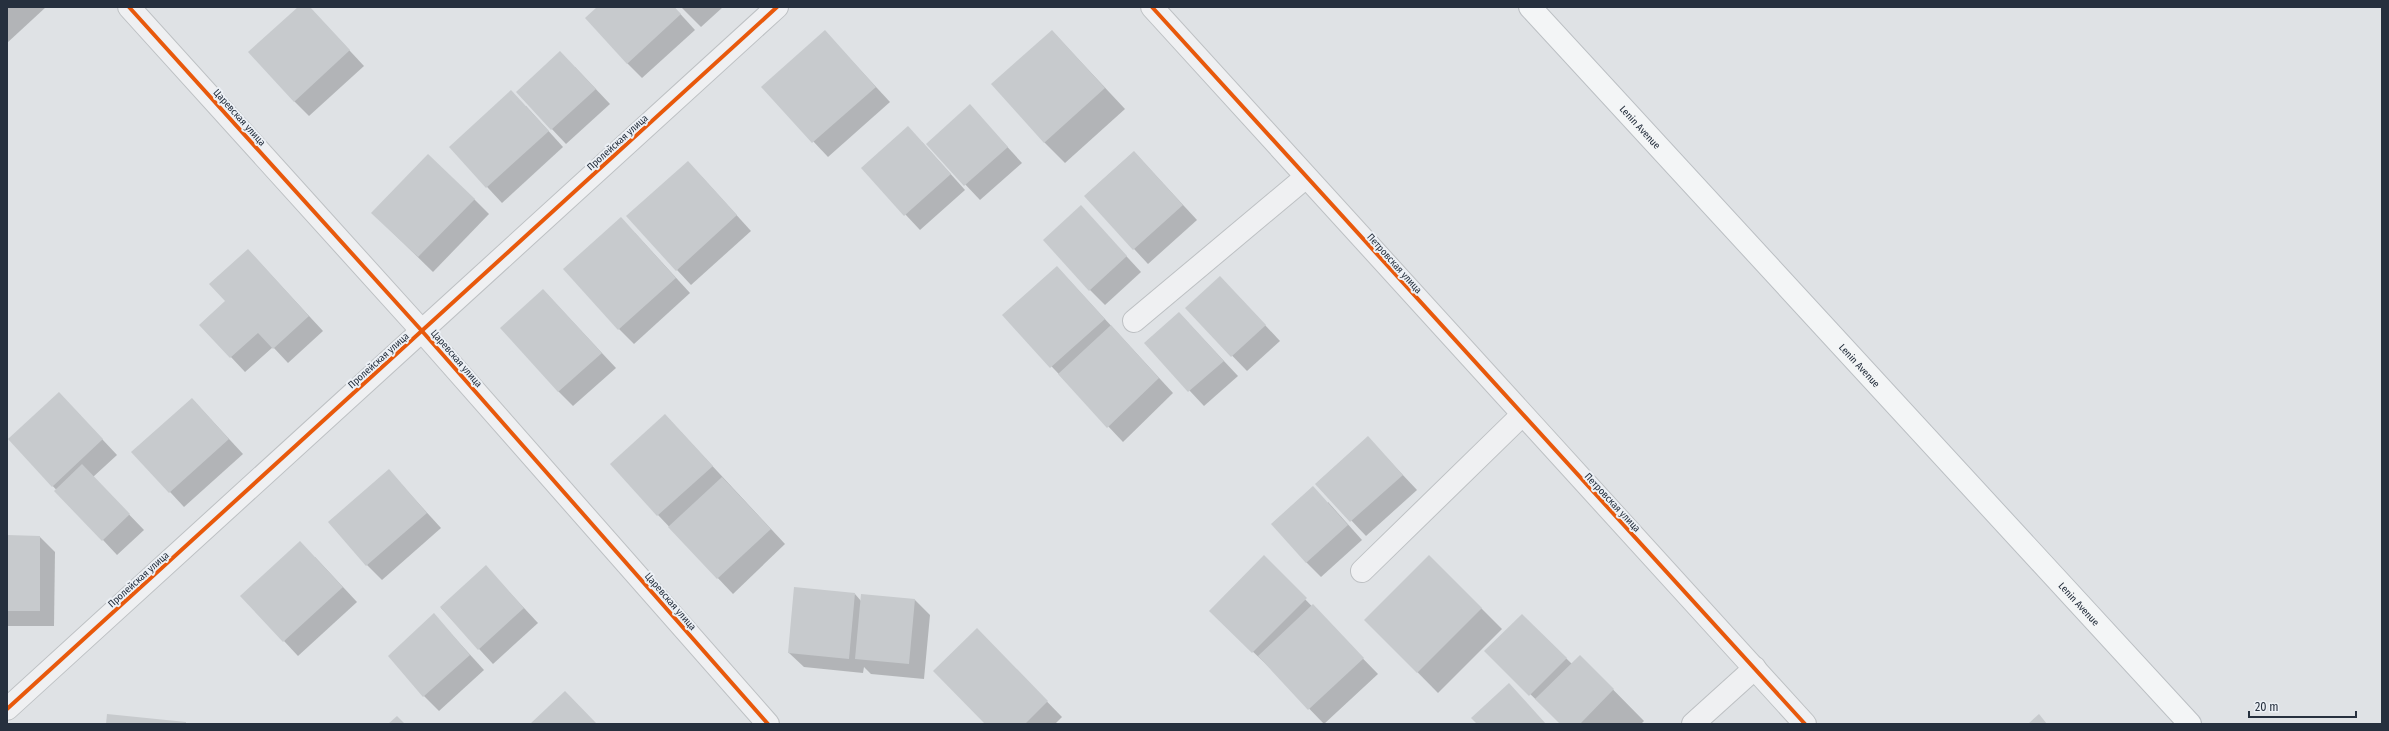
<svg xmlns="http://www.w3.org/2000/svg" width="2389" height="731" font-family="'Fira Sans Condensed',sans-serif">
<rect width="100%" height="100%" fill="#dfe2e5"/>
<!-- shadow -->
<g fill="#0003">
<polygon points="7,7 46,7 7,43"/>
<polygon points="300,7 309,7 364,66 309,116 294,101"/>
<polygon points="599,7 674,7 695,30 642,78 627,63"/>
<polygon points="681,7 723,7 701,27"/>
<polygon points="1052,31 1125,109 1065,163 1044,142"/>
<polygon points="839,47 890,102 828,157 763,88"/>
<polygon points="575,67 610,104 566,144 517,92"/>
<polygon points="526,106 563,147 502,203 450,147"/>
<polygon points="970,106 1022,163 980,200 927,144"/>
<polygon points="922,142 965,190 920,230 862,168"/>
<polygon points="1134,152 1197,220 1148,264 1085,196"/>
<polygon points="702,177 751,231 691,285 677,270"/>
<polygon points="474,199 489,214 433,272 387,227"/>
<polygon points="1081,207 1141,272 1105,305 1090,290"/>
<polygon points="635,233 690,293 634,344 619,329"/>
<polygon points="248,250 323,331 288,363 273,347 245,372 201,325 227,301"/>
<polygon points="1057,267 1173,393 1123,442 1003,315"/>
<polygon points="543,290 616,368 573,406 558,391"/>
<polygon points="1234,292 1280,341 1247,371 1186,308"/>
<polygon points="1179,313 1238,376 1204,406 1145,343"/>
<polygon points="192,399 243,454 184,507 133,452"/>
<polygon points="73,408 117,455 93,477 144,530 117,555 9,439"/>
<polygon points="665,415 785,544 733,594 658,515"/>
<polygon points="1368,438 1417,490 1366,536 1317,484"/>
<polygon points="389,471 441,528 382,580 367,565"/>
<polygon points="1328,502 1362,540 1321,577 1306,562"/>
<polygon points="7,536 40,537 55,552 54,626 7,626"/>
<polygon points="1429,556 1502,629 1438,693 1366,620"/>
<polygon points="315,557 357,602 298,656 284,641"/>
<polygon points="1264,557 1378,674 1324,724 1268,666 1210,611"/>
<polygon points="486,567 538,623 493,664 441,608"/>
<polygon points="855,594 861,601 862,595 915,600 930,615 924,679 871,674 864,667 863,673 804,667 789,653"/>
<polygon points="434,615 484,670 439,711 424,696"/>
<polygon points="1522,615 1572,664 1580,656 1644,721 1641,724 1561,724 1486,651"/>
<polygon points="992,645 1062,717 1055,724 986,724"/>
</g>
<!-- building -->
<g fill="#c7cacd">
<polygon points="298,7 310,7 350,50 294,102 248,52"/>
<polygon points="597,7 674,7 681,14 627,64 585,18"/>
<polygon points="825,30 876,87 812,143 761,87"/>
<polygon points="1052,30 1105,88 1044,143 991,84"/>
<polygon points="560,51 596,89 551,130 516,92"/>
<polygon points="511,90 549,131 486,188 449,147"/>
<polygon points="970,104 1008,147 964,186 926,144"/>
<polygon points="908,126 951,174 904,216 861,168"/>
<polygon points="1134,151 1183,205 1133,250 1084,196"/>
<polygon points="428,154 475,199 418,257 371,213"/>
<polygon points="688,161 737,215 676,271 626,216"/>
<polygon points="1081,205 1127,256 1089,291 1043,240"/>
<polygon points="621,217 676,278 618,330 563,269"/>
<polygon points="248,249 309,316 273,349 258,333 230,358 199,325 225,301 209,284"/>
<polygon points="1057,266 1105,319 1050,368 1002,315"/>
<polygon points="1220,276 1266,325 1231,357 1185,308"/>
<polygon points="543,289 602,353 558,392 500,328"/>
<polygon points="1179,312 1224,361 1188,392 1144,343"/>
<polygon points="1111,325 1159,378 1107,428 1058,374"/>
<polygon points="59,392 103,439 52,487 8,439"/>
<polygon points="192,398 229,439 169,493 131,452"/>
<polygon points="665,414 713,466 657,516 610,464"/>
<polygon points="1368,436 1403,475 1350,522 1315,484"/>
<polygon points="82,464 130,514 102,541 54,491"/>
<polygon points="389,469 427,513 366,566 328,522"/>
<polygon points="722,477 771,529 717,579 668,527"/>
<polygon points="1313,486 1348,525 1306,563 1271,524"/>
<polygon points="7,535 40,536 40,611 7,611"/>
<polygon points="300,541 343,587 283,642 240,596"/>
<polygon points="1264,555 1307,598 1252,653 1209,611"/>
<polygon points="1429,555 1482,608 1417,673 1364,620"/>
<polygon points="486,565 524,608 478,650 440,607"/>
<polygon points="794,587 855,593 849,659 788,653"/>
<polygon points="861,594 915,599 909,664 855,659"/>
<polygon points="1313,604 1364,658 1308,710 1258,656"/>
<polygon points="434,613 470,655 423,697 388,656"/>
<polygon points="1522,614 1567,658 1529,696 1484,651"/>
<polygon points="977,628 1048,701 1025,724 985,724 933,671"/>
<polygon points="1580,655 1614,689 1580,724 1560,724 1535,699"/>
<polygon points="1509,683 1546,724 1477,724 1471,718"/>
<polygon points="565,691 597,724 530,724"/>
<polygon points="107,714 186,722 186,724 106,724"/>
<polygon points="2039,714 2047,724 2028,724"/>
<polygon points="397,716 405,724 388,724"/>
</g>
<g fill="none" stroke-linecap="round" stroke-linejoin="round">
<!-- minor casing -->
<g stroke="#bdc0c3" stroke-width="24">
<g id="minor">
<polyline points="129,7 422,331 768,724"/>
<polyline points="1152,7 1805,724"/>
<polyline points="1134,321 1306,177"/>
<polyline points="1362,571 1522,415"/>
<polyline points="7,709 777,7"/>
<polyline points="1693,724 1755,668"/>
</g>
</g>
<!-- major casing -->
<g stroke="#bbbfc3" stroke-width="24">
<g id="major">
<path id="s1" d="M 1530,7 L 2190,724"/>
</g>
</g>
<!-- minor -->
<use href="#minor" stroke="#eff0f2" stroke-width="22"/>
<!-- major -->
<use href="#major" stroke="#f3f5f6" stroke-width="22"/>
<!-- cycleway casing -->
<g stroke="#ecf0f5" stroke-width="6">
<g id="cycleway">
<polyline points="129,7 422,331 768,724"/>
<polyline points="1152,7 1805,724"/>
<polyline points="7,709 777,7"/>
</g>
</g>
<!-- cycleway -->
<use href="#cycleway" stroke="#e8590c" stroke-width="4"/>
</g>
<g text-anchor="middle" stroke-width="4" stroke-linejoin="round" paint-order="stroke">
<!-- street labels -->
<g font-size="10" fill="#26303e" stroke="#ecf0f5">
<text transform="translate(240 117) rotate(48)" y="4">Царевская улица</text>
<text dy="4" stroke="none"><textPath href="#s1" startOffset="163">Lenin Avenue</textPath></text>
<text transform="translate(617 142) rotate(-42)" y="4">Пролейская улица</text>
<text transform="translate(1395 263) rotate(48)" y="4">Петровская улица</text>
<text transform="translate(457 358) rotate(49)" y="4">Царевская улица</text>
<text transform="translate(378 360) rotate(-42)" y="4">Пролейская улица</text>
<text dy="4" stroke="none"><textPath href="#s1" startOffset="487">Lenin Avenue</textPath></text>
<text transform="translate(1613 502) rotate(47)" y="4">Петровская улица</text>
<text transform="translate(138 579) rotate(-42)" y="4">Пролейская улица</text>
<text transform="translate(671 601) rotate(49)" y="4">Царевская улица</text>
<text dy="4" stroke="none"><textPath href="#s1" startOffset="811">Lenin Avenue</textPath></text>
</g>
</g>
<!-- border -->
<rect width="2389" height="731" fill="none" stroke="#26303e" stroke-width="16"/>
<!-- scale -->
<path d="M2249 711v6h107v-6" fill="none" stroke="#26303e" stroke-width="2"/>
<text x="2255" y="711" font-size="12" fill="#26303e" stroke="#ecf0f5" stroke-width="3" paint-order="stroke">20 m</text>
</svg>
